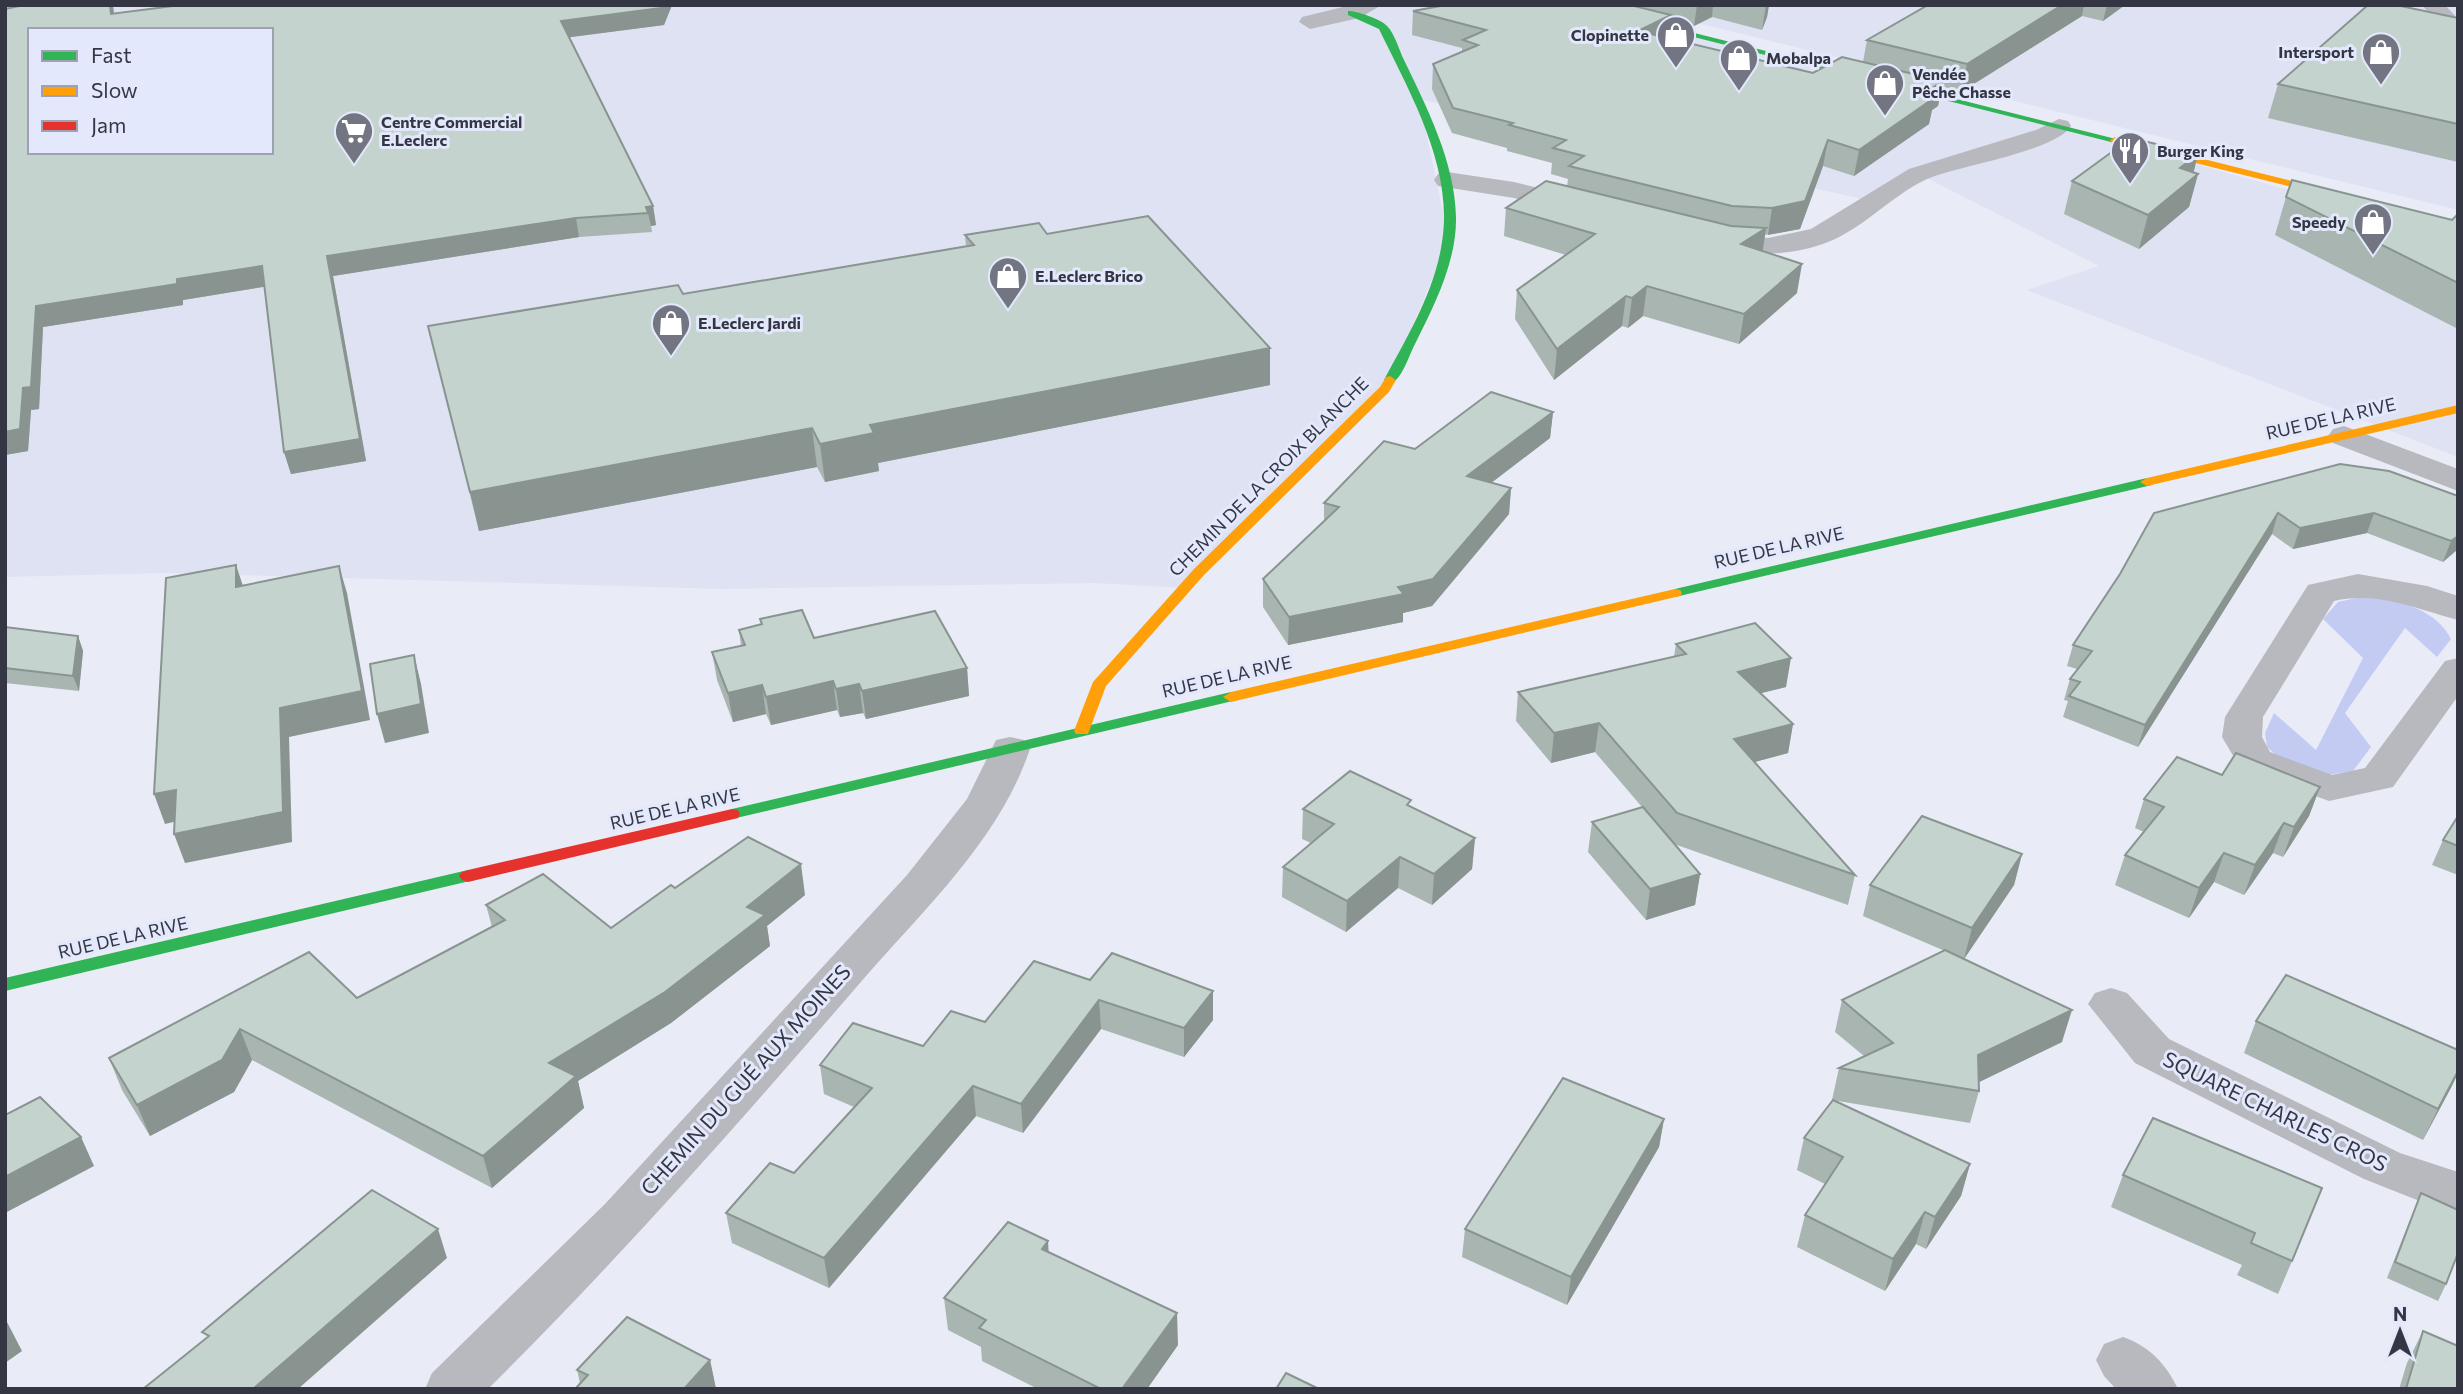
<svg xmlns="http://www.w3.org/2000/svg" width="2463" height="1394" font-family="Commissioner,sans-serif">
<rect width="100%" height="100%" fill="#e9ecf6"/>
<!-- built -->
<g fill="#dee2f3" fill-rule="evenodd">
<path d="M 5,5 L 1571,5 L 2059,126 L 2458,237 L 2458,457 L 2027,290 L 2099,266 L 1919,174 L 1875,202 L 1419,99 L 1449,241 L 1385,389 L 1185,588 L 1095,583 L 723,589 L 167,573 L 5,577 ZM 30,30 L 271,30 L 271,152 L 30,152 Z"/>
<polygon points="1624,5 2458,5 2458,210"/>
</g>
<!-- green -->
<path fill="#c4cbf3" d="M 2374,594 C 2404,603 2436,610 2451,639 L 2437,657 L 2405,628 L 2345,713 L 2371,747 L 2353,771 L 2328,775 L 2280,759 L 2267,747 L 2265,733 L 2274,713 L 2316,750 L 2363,658 L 2323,619 L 2338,602 Z"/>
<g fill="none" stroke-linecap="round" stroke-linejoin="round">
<!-- street -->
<g fill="#b8b9be" fill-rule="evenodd">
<polygon points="1351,5 1382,5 1359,18 1310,29 1299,22 1302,17"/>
<polygon points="2422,5 2445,5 2458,19 2458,40 2450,38"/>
<path d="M 2059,119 L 2068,121 L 2071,126 C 2054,152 1960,165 1927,179 C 1892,195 1864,228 1828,242 C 1788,258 1742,256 1701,246 L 1697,240 L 1701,234 L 1711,232 L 1768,238 L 1811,229 L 1909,169 L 2036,130 Z"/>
<polygon points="1447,172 1514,182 1587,200 1591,206 1587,212 1578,214 1514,198 1438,186 1434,180 1438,174"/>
<polygon points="2344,426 2458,469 2458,491 2333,443 2328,436 2333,429"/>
<path d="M 2358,574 L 2427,586 L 2458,596 L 2458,620 C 2416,609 2378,591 2334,601 L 2263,717 L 2262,737 L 2270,752 L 2332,775 L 2365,768 L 2445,661 L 2458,658 L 2458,696 L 2393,787 L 2329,801 L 2241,769 L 2222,737 L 2225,717 L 2308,585 Z"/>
<path d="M 1010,737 L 1024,740 L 1030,749 C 999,841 922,911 860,983 C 740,1122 619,1259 488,1389 L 425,1389 L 432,1373 L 605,1204 L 907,875 L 967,799 L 996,740 Z"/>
<polygon points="2111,988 2127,993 2169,1039 2400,1153 2458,1172 2458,1210 2417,1200 2364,1179 2135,1063 2088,1004 2095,993"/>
<path d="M 2123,1337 C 2149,1346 2166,1364 2178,1389 L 2116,1389 L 2104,1376 L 2096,1360 L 2104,1344 Z"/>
</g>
<!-- fast -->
<g fill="#30b455" fill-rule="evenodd">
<polygon points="1567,5 1583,5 2120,140 2115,143"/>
<path d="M 1348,11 C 1357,11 1381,19 1387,26 C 1395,34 1399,50 1404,60 C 1427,108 1455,162 1456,217 C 1457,261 1434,306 1415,344 C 1409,355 1402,380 1390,384 L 1384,380 C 1407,337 1435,291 1442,242 C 1454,168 1410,93 1379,29 L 1348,15 Z"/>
<polygon points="2147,478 2152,479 2154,482 2152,485 1675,597 1668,593 1675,589"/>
<polygon points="1231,692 1239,697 1237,700 732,819 724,814 732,809"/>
<polygon points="468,870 474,872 477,876 474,880 5,991 5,978"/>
</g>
<!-- slow -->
<g fill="#ff9f0a" fill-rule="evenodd">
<polygon points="2115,137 2344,194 2345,196 2340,199 2111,142 2110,140"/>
<polygon points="1390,376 1396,380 1389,392 1204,575 1106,686 1088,734 1076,734 1074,731 1093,682 1194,569 1380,387 1386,377"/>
<polygon points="2458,405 2458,413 2147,486 2140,482 2147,478"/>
<polygon points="1675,589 1680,590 1682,593 1680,596 1231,702 1223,697 1231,692"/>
</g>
<!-- jam -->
<polygon fill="#e5322d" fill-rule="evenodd" points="732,809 738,810 740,814 738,818 468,882 462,880 459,876 462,872 468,870"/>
</g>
<!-- wall -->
<g fill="#a9b5b0">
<polygon points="181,5 672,5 664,25 569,37 653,206 656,225 651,226 652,232 579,237 333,276 366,461 291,474 284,452 264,287 183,300 183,305 43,327 39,409 31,410 28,451 5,455 114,13"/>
<polygon points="1446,5 1769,5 1767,17 1762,30 1712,17 1694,26 1670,20 1668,38 1813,73 1863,62 1867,40 1928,5 2125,5 2103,21 2082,16 1961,92 1942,87 1938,106 1932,110 1929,124 1854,176 1823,166 1800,229 1765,235 1762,251 1797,293 1739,344 1643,316 1628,328 1622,326 1554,380 1515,319 1517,290 1566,255 1504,236 1506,208 1567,186 1568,179 1551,174 1552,163 1507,151 1507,148 1452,133 1432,89 1433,64 1462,52 1462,48 1412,35 1413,11"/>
<polygon points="2458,18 2458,162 2268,118 2278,84"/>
<polygon points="2198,154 2193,173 2198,174 2189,207 2139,249 2064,214 2072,181"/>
<polygon points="2286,197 2452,220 2458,214 2458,329 2275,235"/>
<polygon points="1047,234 1270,385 878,463 879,471 825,482 817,467 479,531 437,362 683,294 966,246 965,235"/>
<polygon points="1553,412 1550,438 1491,483 1511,488 1509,514 1432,606 1403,613 1403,622 1288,645 1263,607 1263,579 1324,521 1324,503 1415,449"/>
<polygon points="2458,496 2458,549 2443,562 2367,533 2293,549 2272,534 2138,747 2063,717 2068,701 2064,700 2070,679 2077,669 2067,666 2073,645 2120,574 2154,513"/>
<polygon points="760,619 814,638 967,668 969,696 866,719 863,713 840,717 837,710 771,725 766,714 733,722 717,680 712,652 741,646 739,630 761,624"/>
<polygon points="5,627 78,636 83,651 79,691 5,683"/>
<polygon points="1676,644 1786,687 1761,693 1793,724 1788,753 1754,762 1855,875 1848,905 1674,844 1700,874 1695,905 1646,920 1588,852 1592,822 1642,807 1595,752 1551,763 1516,721 1518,692 1674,657"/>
<polygon points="2320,787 2309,816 2283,857 2273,853 2244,895 2214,882 2189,918 2115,885 2125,855 2144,832 2135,828 2144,799"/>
<polygon points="1411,807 1475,838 1472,869 1432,905 1398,888 1346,932 1282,897 1283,867 1311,843 1302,839 1303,809"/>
<polygon points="2458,816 2458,875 2432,865 2443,840"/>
<polygon points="2022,854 2014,885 1964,959 2062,1042 1979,1082 1979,1091 1970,1123 1832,1100 1839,1068 1864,1056 1835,1032 1842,1000 1945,951 1863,916 1870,885"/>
<polygon points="675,888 805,895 767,926 770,946 671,1023 578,1081 584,1108 492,1188 252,1060 234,1092 150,1136 122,1090 109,1058 357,998 492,927 486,905 611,928"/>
<polygon points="1034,961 1213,1020 1184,1057 1101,1029 1023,1133 976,1116 829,1288 732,1243 726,1213 794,1173 854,1107 824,1094 820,1065 923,1046 985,1022"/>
<polygon points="2256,1021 2458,1050 2458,1073 2423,1140 2244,1053"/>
<polygon points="2153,1118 2292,1261 2278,1294 2237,1275 2242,1265 2111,1207 2123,1175"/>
<polygon points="1664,1119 1659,1147 1567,1305 1462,1257 1465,1229"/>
<polygon points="1804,1138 1970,1164 1961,1196 1926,1249 1916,1244 1885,1291 1797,1247 1805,1215 1825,1184 1797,1170"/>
<polygon points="2421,1193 2446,1284 2438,1301 2387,1278 2414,1210"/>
<polygon points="1048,1241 1048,1252 1178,1345 1147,1389 1038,1389 982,1361 981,1347 948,1330 944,1298"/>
<polygon points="2423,1331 2458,1389 2399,1389 2407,1363"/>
<polygon points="710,1360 716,1389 575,1389 580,1383 577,1370"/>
</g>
<!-- shaded-wall -->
<g fill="#899490">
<polygon points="110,5 113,5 116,30 111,14"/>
<polygon points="663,5 672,5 664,25 564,38 561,21"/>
<polygon points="1697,5 1713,5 1712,17 1694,26"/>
<polygon points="1766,5 1769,5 1767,17 1762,30"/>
<polygon points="2062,5 2084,5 2082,16 1961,92 1967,64"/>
<polygon points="2107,5 2125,5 2103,21"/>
<polygon points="1671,15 1668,39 1638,31"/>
<polygon points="1943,81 1938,106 1932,110 1929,124 1854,176 1859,150 1921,95"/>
<polygon points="1828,140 1823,166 1800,229 1768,235 1772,208"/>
<polygon points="2198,154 2192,179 2198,174 2189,207 2139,249 2148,215 2180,168"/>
<polygon points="653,206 656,225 651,226 648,213 646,207"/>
<polygon points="576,218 579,237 333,276 366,461 291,474 284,452 327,256"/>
<polygon points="1766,228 1762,256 1741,244"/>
<polygon points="1802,264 1797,293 1739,344 1744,314"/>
<polygon points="262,266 268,286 183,300 183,305 43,327 39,409 31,410 28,451 5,455 5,432 23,388 36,306 177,279"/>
<polygon points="1647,286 1643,316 1628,328 1632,298"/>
<polygon points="1626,296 1622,326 1554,380 1557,349"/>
<polygon points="1270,348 1270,385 878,463 879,471 825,482 820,444 870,425"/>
<polygon points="1553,412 1550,438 1465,503 1467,476"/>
<polygon points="812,428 817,467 479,531 470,492"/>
<polygon points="1511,488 1509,514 1432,606 1403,613 1403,622 1288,645 1289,617 1398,587"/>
<polygon points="2278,513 2272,534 2138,747 2145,725"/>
<polygon points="2374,513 2367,533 2293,549 2300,528"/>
<polygon points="2458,536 2458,549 2443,562 2451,541"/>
<polygon points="236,565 245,592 236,587"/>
<polygon points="339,566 347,593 370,720 289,737 292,842 185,863 174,834 280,708"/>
<polygon points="78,636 83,651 79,691 73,676"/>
<polygon points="414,655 421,684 429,733 385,743 377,714"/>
<polygon points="1791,658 1786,687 1733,700 1738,672"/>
<polygon points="967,668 969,696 866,719 862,691"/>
<polygon points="833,681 837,710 771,725 766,697"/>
<polygon points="859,684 863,713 840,717 836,689"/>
<polygon points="762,685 766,714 733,722 728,693"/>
<polygon points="1599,723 1595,752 1551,763 1554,733"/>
<polygon points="1793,724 1788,753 1729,769 1734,739"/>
<polygon points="2320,787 2309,816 2283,857 2294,827"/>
<polygon points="176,790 186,819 165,824 154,794"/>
<polygon points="2284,823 2273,853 2244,895 2255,865"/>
<polygon points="1475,838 1472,869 1432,905 1434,874"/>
<polygon points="2224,853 2214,882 2189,918 2199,888"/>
<polygon points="2022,854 2014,885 1964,959 1972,928"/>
<polygon points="1400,857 1398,888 1346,932 1347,901"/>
<polygon points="801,864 805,895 767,926 770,946 671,1023 578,1081 584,1108 492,1188 483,1156 549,1063"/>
<polygon points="1700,874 1695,905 1646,920 1650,889"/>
<polygon points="1213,991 1213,1020 1184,1057 1184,1028"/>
<polygon points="1099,1000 1101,1029 1023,1133 1021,1104"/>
<polygon points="2072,1010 2062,1042 1969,1087 1978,1055"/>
<polygon points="240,1029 252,1060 234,1092 150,1136 137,1105"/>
<polygon points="2458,1071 2458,1073 2452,1086 2423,1140 2438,1109"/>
<polygon points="973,1086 976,1116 829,1288 824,1258"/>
<polygon points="1664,1119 1659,1147 1567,1305 1571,1277"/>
<polygon points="81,1137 94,1166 5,1213 5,1177"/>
<polygon points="1970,1164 1961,1196 1926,1249 1935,1217"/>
<polygon points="1925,1212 1916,1244 1885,1291 1893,1259"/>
<polygon points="438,1229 447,1258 298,1389 253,1389"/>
<polygon points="1048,1241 1050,1273 1042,1249"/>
<polygon points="1177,1313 1178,1345 1147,1389 1122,1389"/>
<polygon points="7,1322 22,1351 5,1363 5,1323"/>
<polygon points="710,1360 716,1389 684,1389"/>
</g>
<!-- building -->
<g fill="#c4d3cd" stroke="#899490" stroke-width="2" fill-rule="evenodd">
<path d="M 24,5 L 110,5 L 111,14 L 181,5 L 663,5 L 661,8 L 561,21 L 653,206 L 646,207 L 648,213 L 576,218 L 327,256 L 360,439 L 284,452 L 262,266 L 177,279 L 177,284 L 36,306 L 31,387 L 23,388 L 20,429 L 5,432 L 5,9 ZM 30,30 L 271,30 L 271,152 L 30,152 Z"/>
<polygon points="1446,5 1630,5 1671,15 1638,31 1813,73 1842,57 1943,81 1921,95 1934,98 1859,150 1828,140 1805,201 1772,208 1732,206 1569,166 1584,156 1553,148 1566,140 1509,125 1513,123 1453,108 1433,64 1478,45 1463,40 1486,30 1413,11"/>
<polygon points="1928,5 2062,5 1967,64 1867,40"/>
<polygon points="2368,5 2396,5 2458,18 2458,124 2278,84"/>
<polygon points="2131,138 2198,154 2180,168 2198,174 2148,215 2072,181"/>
<polygon points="2292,180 2452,220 2458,214 2458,283 2286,197"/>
<polygon points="1546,181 1731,226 1766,228 1741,244 1802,264 1744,314 1647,286 1632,298 1626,296 1557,349 1517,290 1595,234 1506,208"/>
<polygon points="1148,216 1270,348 870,425 874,433 820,444 812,428 470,492 428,326 678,285 683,294 974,245 965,235 1039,223 1047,234"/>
<polygon points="1491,392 1553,412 1467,476 1511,488 1433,579 1398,587 1404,594 1289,617 1263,579 1339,507 1324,503 1384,441 1415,449"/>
<polygon points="2340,464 2389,471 2458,496 2458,536 2451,541 2374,513 2300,528 2278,513 2145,725 2069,696 2080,682 2070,679 2092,651 2073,645 2120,574 2154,513"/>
<polygon points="236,565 236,587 339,566 362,691 280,708 283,812 174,834 176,790 154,794 166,578"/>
<polygon points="802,610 814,638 935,611 967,668 862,691 859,684 836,689 833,681 766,697 762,685 728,693 712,652 745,645 739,630 762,624 760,619"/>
<polygon points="1755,623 1791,658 1738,672 1793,724 1734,739 1855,875 1677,813 1599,723 1554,733 1518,692 1686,654 1676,644"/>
<polygon points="5,627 78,636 73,676 5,668"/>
<polygon points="414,655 421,704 377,714 370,664"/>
<polygon points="2236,753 2320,787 2294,827 2284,823 2255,865 2224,853 2199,888 2125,855 2164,807 2144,799 2177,757 2222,775"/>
<polygon points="1350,771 1411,800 1407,805 1475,838 1434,874 1400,857 1347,901 1283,867 1334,824 1303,809"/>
<polygon points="1643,807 1700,874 1650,889 1592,822"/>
<polygon points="1922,816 2022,854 1972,928 1870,885"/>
<polygon points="2458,816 2458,846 2443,840"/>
<polygon points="748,837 801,864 747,907 765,915 665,992 549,1063 576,1076 483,1156 240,1029 222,1060 137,1105 109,1058 309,952 357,998 505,920 486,905 543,874 611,928 671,885 675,888"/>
<polygon points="1945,950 2072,1010 1978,1055 1979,1091 1839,1068 1893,1043 1842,1000"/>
<polygon points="1112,953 1213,991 1184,1028 1099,1000 1021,1104 973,1086 824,1258 726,1213 770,1163 794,1173 872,1088 820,1065 853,1023 923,1046 951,1011 985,1022 1034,961 1090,980"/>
<polygon points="2286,975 2458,1050 2458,1071 2438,1109 2256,1021"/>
<polygon points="1563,1078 1664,1119 1571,1277 1465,1229"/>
<polygon points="40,1097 81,1137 5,1177 5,1115"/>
<polygon points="1833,1100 1970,1164 1935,1217 1925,1212 1893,1259 1805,1215 1843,1157 1804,1138"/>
<polygon points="2153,1118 2322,1188 2292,1261 2251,1243 2255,1233 2123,1175"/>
<polygon points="372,1190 438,1229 253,1389 143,1389 209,1336 202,1332"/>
<polygon points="2421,1193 2458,1210 2458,1253 2446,1284 2395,1262"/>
<polygon points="1008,1222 1048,1241 1042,1249 1177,1313 1122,1389 1101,1389 979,1328 986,1320 944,1298"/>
<polygon points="627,1317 710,1360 684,1389 575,1389 588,1375 577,1370"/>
<polygon points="2423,1331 2458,1346 2458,1389 2406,1389"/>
<polygon points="1286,1373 1319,1389 1276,1389"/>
</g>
<!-- icons -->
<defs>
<g id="shop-pin" transform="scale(2.0125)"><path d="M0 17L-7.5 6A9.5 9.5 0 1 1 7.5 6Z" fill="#737682" stroke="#e3e8fc"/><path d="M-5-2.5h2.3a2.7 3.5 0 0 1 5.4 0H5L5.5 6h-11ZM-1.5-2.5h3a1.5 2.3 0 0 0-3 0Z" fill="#fff"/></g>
<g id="supermarket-pin" transform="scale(2.0125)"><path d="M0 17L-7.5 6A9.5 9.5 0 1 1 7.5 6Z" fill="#737682" stroke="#e3e8fc"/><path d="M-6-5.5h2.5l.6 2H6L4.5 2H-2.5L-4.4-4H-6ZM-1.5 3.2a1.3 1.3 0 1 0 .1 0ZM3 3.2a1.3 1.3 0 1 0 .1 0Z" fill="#fff"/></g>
<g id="restaurant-pin" transform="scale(2.0125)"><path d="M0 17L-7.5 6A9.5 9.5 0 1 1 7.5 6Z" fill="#737682" stroke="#e3e8fc"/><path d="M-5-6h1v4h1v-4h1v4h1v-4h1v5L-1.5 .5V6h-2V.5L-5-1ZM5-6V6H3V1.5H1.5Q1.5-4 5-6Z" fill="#fff"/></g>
</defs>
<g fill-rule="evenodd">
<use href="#shop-pin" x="1676" y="35"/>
<use href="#shop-pin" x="2381" y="52"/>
<use href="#shop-pin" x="1739" y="58"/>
<use href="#shop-pin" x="1885" y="83"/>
<use href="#supermarket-pin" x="354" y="131"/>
<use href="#restaurant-pin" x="2130" y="151"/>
<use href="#shop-pin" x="2373" y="222"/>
<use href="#shop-pin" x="1008" y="276"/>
<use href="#shop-pin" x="671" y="323"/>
</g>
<g text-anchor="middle" stroke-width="6" stroke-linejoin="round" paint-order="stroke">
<!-- far-poi labels -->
<g font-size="16" font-weight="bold" fill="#343743" stroke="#e3e8fc" text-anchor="start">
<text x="1649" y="41" text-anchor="end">Clopinette</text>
<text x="2354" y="58" text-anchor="end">Intersport</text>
<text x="1766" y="64">Mobalpa</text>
<text x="1912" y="80">Vendée<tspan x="1912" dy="18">Pêche Chasse</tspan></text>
<text x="381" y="128">Centre Commercial<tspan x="381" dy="18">E.Leclerc</tspan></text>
<text x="2157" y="157">Burger King</text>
<text x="2346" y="228" text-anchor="end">Speedy</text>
<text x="1035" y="282">E.Leclerc Brico</text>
<text x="698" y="329">E.Leclerc Jardi</text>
</g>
<!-- street labels -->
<g font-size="18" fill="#343743" stroke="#e3e8fc">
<text transform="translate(2331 419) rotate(-13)" y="6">RUE DE LA RIVE</text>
<text transform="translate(1269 477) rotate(-45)" y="6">CHEMIN DE LA CROIX BLANCHE</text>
<text transform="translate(1779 548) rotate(-13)" y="6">RUE DE LA RIVE</text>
<text transform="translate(1227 677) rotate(-13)" y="6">RUE DE LA RIVE</text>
<text transform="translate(675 809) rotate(-13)" y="6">RUE DE LA RIVE</text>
<text transform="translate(123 938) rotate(-13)" y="6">RUE DE LA RIVE</text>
</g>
<!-- near-street labels -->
<g font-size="21" fill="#343743" stroke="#e3e8fc">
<text transform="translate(746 1080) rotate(-48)" y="7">CHEMIN DU GUÉ AUX MOINES</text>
<text transform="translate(2275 1112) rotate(26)" y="7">SQUARE CHARLES CROS</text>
</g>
</g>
<!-- border -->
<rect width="2463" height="1394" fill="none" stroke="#343743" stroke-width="14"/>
<!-- legend -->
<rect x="28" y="28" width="245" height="126" fill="#e3e8fc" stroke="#9da1b2" stroke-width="2"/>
<rect x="42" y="51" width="35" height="10" fill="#30b455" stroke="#9da1b2" stroke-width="2"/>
<text x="91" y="63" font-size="21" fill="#343743">Fast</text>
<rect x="42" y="86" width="35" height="10" fill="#ff9f0a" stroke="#9da1b2" stroke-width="2"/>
<text x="91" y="98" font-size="21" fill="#343743">Slow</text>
<rect x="42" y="121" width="35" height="10" fill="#e5322d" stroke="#9da1b2" stroke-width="2"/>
<text x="91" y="133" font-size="21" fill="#343743">Jam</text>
<!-- north arrow -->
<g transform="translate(2400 1331)" stroke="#e3e8fc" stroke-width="5" paint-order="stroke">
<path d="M0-5L12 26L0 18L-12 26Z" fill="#343743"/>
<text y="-10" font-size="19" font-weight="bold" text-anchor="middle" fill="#343743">N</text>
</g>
</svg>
